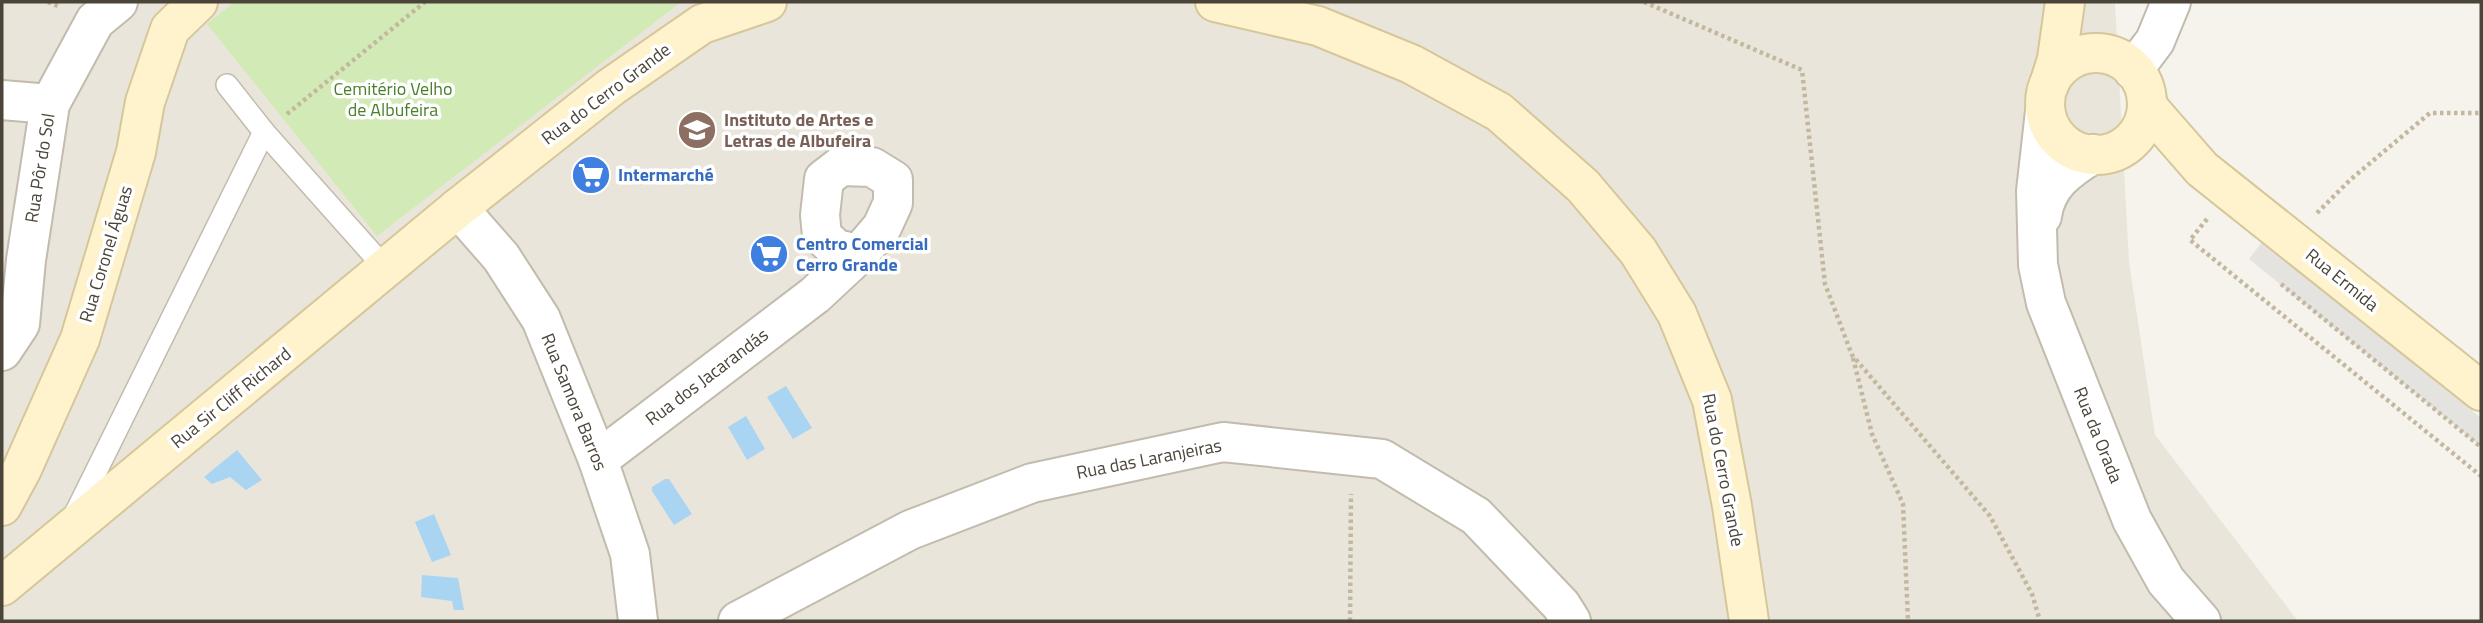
<svg xmlns="http://www.w3.org/2000/svg" width="2483" height="623" font-family="'Titillium Web',sans-serif">
<rect width="100%" height="100%" fill="#f6f3ec"/>
<!-- residential -->
<polygon fill="#eae5da" points="2,2 2115,2 2129,262 2155,435 2298,621 2,621"/>
<!-- green -->
<polygon fill="#d2eab5" points="234,2 681,2 377,236 207,24"/>
<!-- parking -->
<polygon fill="#e5e3e0" points="2262,242 2481,418 2481,447 2249,259"/>
<!-- water -->
<g fill="#a9d4f2">
<polygon points="786,386 812,428 793,439 767,397"/>
<polygon points="746,416 765,449 747,460 728,427"/>
<polygon points="237,450 262,480 246,490 230,477 212,484 204,477"/>
<polygon points="665,479 669,479 692,514 674,525 652,491 652,487"/>
<polygon points="434,514 451,555 432,562 415,522"/>
<polygon points="422,575 458,578 464,610 454,610 452,601 421,597"/>
</g>
<g fill="none" stroke-linecap="round" stroke-linejoin="round">
<!-- lane casing -->
<g stroke="#c2bbae" stroke-width="24">
<g id="lane">
<polyline points="227,85 264,132 386,269"/>
<polyline points="74,516 264,132"/>
</g>
</g>
<!-- street casing -->
<g stroke="#c2bbae" stroke-width="42">
<g id="street">
<polyline points="2133,70 2155,41 2171,2"/>
<polyline points="2,100 50,104"/>
<polyline points="2045,111 2036,191 2038,265 2046,303 2132,520 2166,581 2201,621"/>
<polyline points="458,208 501,257 541,319 598,460 630,554 638,621"/>
<path d="M 2042,216 C 2046,185 2067,170 2093,154"/>
<polyline points="2,351 20,324 26,260 50,104 95,21 118,2"/>
<polyline points="598,460 815,295 859,254 882,227 893,203 893,180 872,167 841,166 824,179 820,215 822,236 836,249 859,254"/>
<polyline points="738,621 910,530 1032,483 1223,442 1382,459 1476,516 1561,605 1571,621"/>
</g>
</g>
<!-- secondary casing -->
<g stroke="#d6c79b" stroke-width="42">
<g id="secondary">
<polyline points="1215,2 1318,26 1411,64 1499,112 1583,186 1638,251 1677,314 1712,400 1732,506 1749,621"/>
<circle cx="2096" cy="104" r="51"/>
<polyline points="2049,85 2057,59 2065,2"/>
<polyline points="2147,106 2202,169 2481,391"/>
<polyline points="2,506 22,469 80,339 136,152 145,102 170,29 198,2"/>
<polyline points="2,586 458,208 611,87 702,24 767,2"/>
</g>
</g>
<!-- path -->
<g stroke="#c4b79f" stroke-width="4.5" stroke-dasharray="3.5 3.5" stroke-linecap="butt">
<polyline points="48,2 60,7"/>
<polyline points="1644,2 1802,70 1825,284 1852,355 1990,516 2032,594 2040,621"/>
<polyline points="287,114 425,2"/>
<polyline points="2317,213 2351,179 2430,113 2481,113"/>
<polyline points="2207,219 2190,240 2481,476"/>
<polyline points="2281,284 2481,447"/>
<polyline points="1853,358 1872,434 1903,504 1908,621"/>
<polyline points="1350,621 1351,494"/>
</g>
<!-- lane -->
<use href="#lane" stroke="#fff" stroke-width="21"/>
<!-- street -->
<use href="#street" stroke="#fff" stroke-width="38"/>
<!-- secondary -->
<use href="#secondary" stroke="#fff3cd" stroke-width="38"/>
</g>
<!-- icons -->
<defs>
<g id="school-disc" transform="scale(2.0125)"><circle r="9.5" fill="#8d6e63" stroke="#fff"/><path d="M0-5L7-2L0 1L-7-2ZM-4 1L0 2.5L4 1V4Q0 6-4 4Z" fill="#fff"/></g>
<g id="supermarket-disc" transform="scale(2.0125)"><circle r="9.5" fill="#3f7fe0" stroke="#fff"/><path d="M-6-5.5h2.5l.6 2H6L4.5 2H-2.5L-4.4-4H-6ZM-1.5 3.2a1.3 1.3 0 1 0 .1 0ZM3 3.2a1.3 1.3 0 1 0 .1 0Z" fill="#fff"/></g>
</defs>
<g fill-rule="evenodd">
<use href="#school-disc" x="697" y="130"/>
<use href="#supermarket-disc" x="591" y="175"/>
<use href="#supermarket-disc" x="769" y="254"/>
</g>
<g text-anchor="middle" stroke-width="7" stroke-linejoin="round" paint-order="stroke">
<!-- park labels -->
<g font-size="18" fill="#4a7f2a" stroke="#fff">
<text x="393" y="95">Cemitério Velho<tspan x="393" dy="21">de Albufeira</tspan></text>
</g>
<!-- street labels -->
<g font-size="18" fill="#4b4439" stroke="#fff">
<text transform="translate(606 94) rotate(-37)" y="6">Rua do Cerro Grande</text>
<text transform="translate(40 168) rotate(-81)" y="6">Rua Pôr do Sol</text>
<text transform="translate(106 254) rotate(-73)" y="6">Rua Coronel Águas</text>
<text transform="translate(2342 280) rotate(39)" y="6">Rua Ermida</text>
<text transform="translate(707 377) rotate(-37)" y="6">Rua dos Jacarandás</text>
<text transform="translate(231 398) rotate(-39)" y="6">Rua Sir Cliff Richard</text>
<text transform="translate(574 402) rotate(68)" y="6">Rua Samora Barros</text>
<text transform="translate(2098 435) rotate(68)" y="6">Rua da Orada</text>
<text transform="translate(1149 459) rotate(-11)" y="6">Rua das Laranjeiras</text>
<text transform="translate(1723 470) rotate(79)" y="6">Rua do Cerro Grande</text>
</g>
<!-- education labels -->
<g font-size="18" font-weight="bold" fill="#785e54" stroke="#fff" text-anchor="start">
<text x="724" y="126">Instituto de Artes e<tspan x="724" dy="21">Letras de Albufeira</tspan></text>
</g>
<!-- shop labels -->
<g font-size="18" font-weight="bold" fill="#366cbe" stroke="#fff" text-anchor="start">
<text x="618" y="181">Intermarché</text>
<text x="796" y="250">Centro Comercial<tspan x="796" dy="21">Cerro Grande</tspan></text>
</g>
</g>
<!-- border -->
<rect width="2483" height="623" fill="none" stroke="#4b4439" stroke-width="7"/>
</svg>
